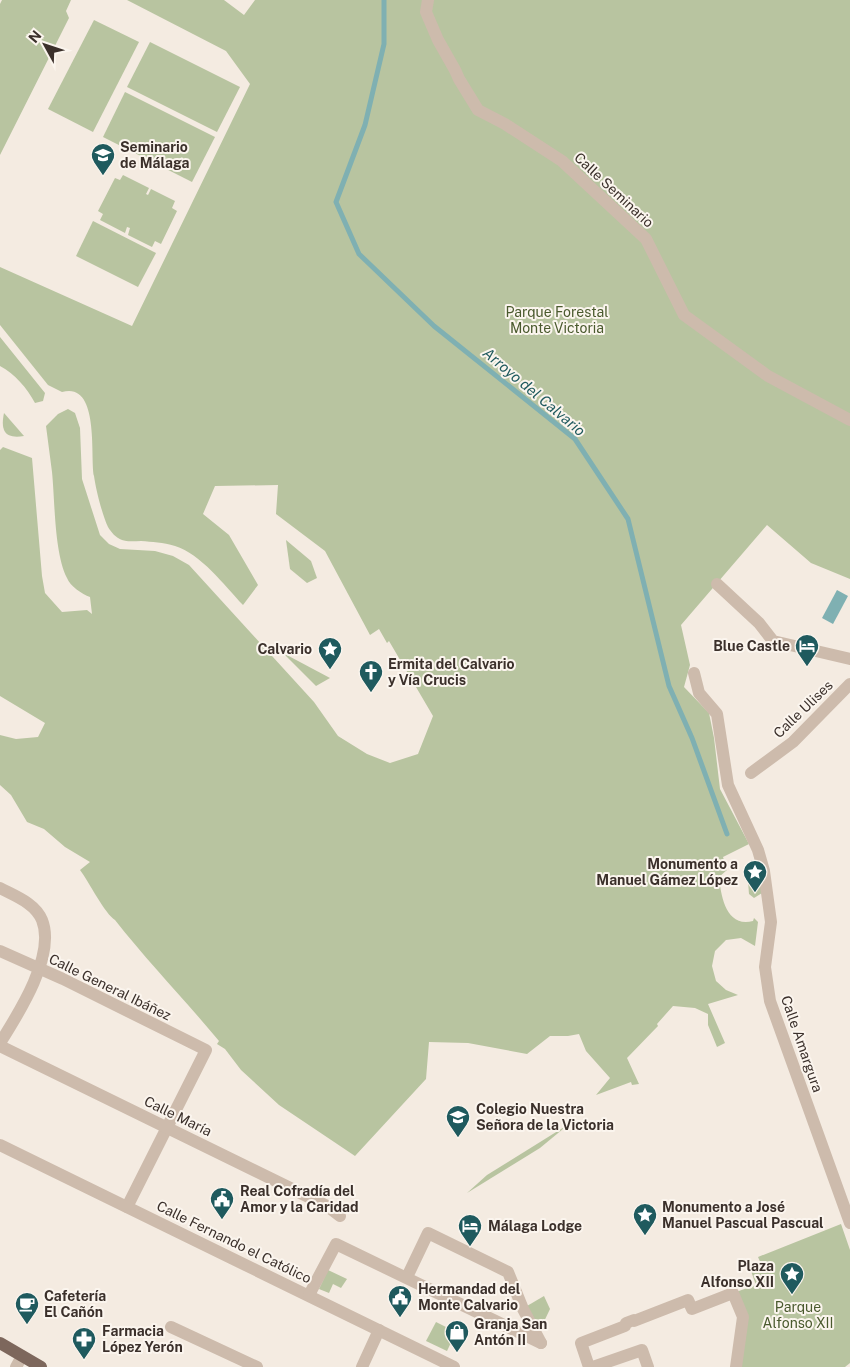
<svg xmlns="http://www.w3.org/2000/svg" width="850" height="1367" font-family="'Public Sans',sans-serif">
<rect width="100%" height="100%" fill="#f4ebe1"/>
<!-- green -->
<g fill="#b8c4a0">
<polygon points="2,0 71,0 66,11 69,18 0,155 0,4"/>
<path d="M 127,0 L 224,0 L 244,15 L 255,0 L 850,0 L 850,579 L 811,563 L 767,525 L 681,625 L 690,665 L 684,687 L 709,713 L 714,738 L 720,789 L 749,844 L 723,857 L 727,870 L 719,877 C 721,896 726,928 753,921 L 754,918 L 758,922 L 755,946 L 741,938 L 726,940 L 715,951 L 712,966 L 716,981 L 726,990 L 738,995 L 708,1004 L 725,1043 L 717,1047 L 708,1025 L 708,1014 L 695,1008 L 673,1006 L 657,1024 L 658,1026 L 627,1058 L 639,1084 L 632,1085 L 631,1082 L 596,1095 L 610,1078 L 586,1051 L 579,1034 L 568,1036 L 550,1036 L 527,1054 L 468,1043 L 429,1042 L 426,1079 L 355,1156 L 279,1105 L 241,1070 L 225,1049 L 217,1044 L 219,1041 C 185,1000 148,962 115,920 C 105,914 89,882 80,870 L 90,862 L 65,847 L 44,829 L 27,822 L 11,795 L 0,785 L 0,735 L 16,739 L 38,737 L 45,723 L 0,696 L 0,450 L 3,447 L 32,458 L 42,576 L 45,593 L 62,612 L 87,610 L 92,614 L 90,597 C 82,594 70,586 67,578 C 54,552 55,501 52,472 C 50,457 48,441 46,426 L 58,414 L 68,409 L 75,413 L 80,428 L 82,479 L 100,535 L 109,544 L 120,549 L 155,551 L 173,556 L 189,565 L 314,702 L 338,736 L 367,754 L 390,763 L 418,754 L 433,716 L 389,641 L 387,643 L 379,629 L 370,635 L 325,551 L 276,514 L 278,485 L 215,486 L 203,514 L 229,535 L 258,585 L 243,605 C 224,585 201,554 175,546 C 163,542 152,542 141,541 C 135,541 127,542 122,540 C 116,538 111,532 108,527 C 102,514 96,490 94,476 C 90,456 100,381 62,392 L 48,385 L 0,325 L 0,267 L 132,326 L 250,84 L 226,51 Z"/>
<polygon points="94,20 139,42 93,132 48,109"/>
<polygon points="150,42 240,87 217,132 127,87"/>
<polygon points="125,92 215,137 192,182 103,137"/>
<polygon points="123,175 149,188 146,194 148,195 151,189 175,201 172,208 177,211 161,244 155,241 152,247 128,235 130,228 127,227 125,233 100,220 103,214 98,211 115,178 120,180"/>
<polygon points="93,221 156,253 138,287 76,256"/>
<path d="M 0,337 L 45,393 L 43,401 L 35,403 C 27,388 15,374 0,366 Z"/>
<path d="M 4,413 L 24,436 C 6,439 0,432 4,413 Z"/>
<polygon points="286,540 311,561 317,578 307,583 290,569"/>
<polygon points="283,653 330,678 316,686"/>
<polygon points="751,865 757,868 762,893 754,898 749,894 747,869"/>
<polygon points="569,1124 540,1148 467,1193 487,1175"/>
<polygon points="841,1224 850,1250 850,1363 845,1367 736,1367 741,1326 733,1293 756,1285 751,1271 762,1266 758,1257"/>
<polygon points="328,1270 347,1279 341,1288 333,1284 329,1293 319,1289"/>
<polygon points="544,1296 550,1309 540,1330 527,1306"/>
<polygon points="436,1322 456,1332 447,1351 426,1341"/>
</g>
<!-- water -->
<polygon fill="#7fb0b2" points="837,590 848,596 833,624 822,618"/>
<g fill="none" stroke-linecap="round" stroke-linejoin="round">
<!-- stream -->
<polyline stroke="#7fb0b2" stroke-width="5" points="384,0 384,44 365,125 336,202 359,254 434,326 575,439 628,519 669,686 692,738 727,834"/>
<!-- minor -->
<g stroke="#cdbbac" stroke-width="12">
<polyline points="428,0 426,12 438,40 455,70 459,79 478,110 505,124 562,161 646,239 684,315 768,376 850,420"/>
<polyline points="717,584 759,623 773,641 850,659"/>
<polyline points="694,673 699,693 717,714 728,785 758,850 764,871 771,922 765,967 770,1001 850,1223"/>
<polyline points="751,773 793,742 850,684"/>
<path d="M 0,888 C 15,896 35,903 42,920 C 56,955 19,1013 0,1043"/>
<polyline points="0,951 63,979 206,1050 127,1207"/>
<polyline points="0,1046 327,1206 340,1216"/>
<polyline points="0,1145 454,1367"/>
<polyline points="407,1277 428,1233 508,1272 523,1309 541,1343"/>
<polyline points="309,1295 336,1244 541,1343"/>
<polyline points="171,1327 257,1367"/>
<polyline points="16,1367 22,1356"/>
<polyline points="362,1367 379,1330"/>
<polyline points="589,1367 581,1343 625,1326 626,1323 634,1320 634,1321 688,1300 692,1309 733,1293 743,1317 736,1367"/>
<polyline points="593,1367 642,1350 648,1367"/>
</g>
<!-- major -->
<polyline stroke="#7d675c" stroke-width="12" points="0,1343 41,1367"/>
</g>
<!-- icons -->
<defs>
<g id="university-pin" transform="scale(1.25)"><path d="M0 17L-7.5 6A9.5 9.5 0 1 1 7.5 6Z" fill="#1f5a5e" stroke="#fbf5ee"/><path d="M0-5L7-2L0 1L-7-2ZM-4 1L0 2.5L4 1V4Q0 6-4 4Z" fill="#fff"/></g>
<g id="hotel-pin" transform="scale(1.25)"><path d="M0 17L-7.5 6A9.5 9.5 0 1 1 7.5 6Z" fill="#1f5a5e" stroke="#fbf5ee"/><path d="M-6-4.5h1.5V1H6V5H4.5V3h-9V5H-6ZM-4 0a1.8 1.8 0 1 1 3.6 0ZM.5 0V-2.5h3Q6-2.5 6 0Z" fill="#fff"/></g>
<g id="sight-pin" transform="scale(1.25)"><path d="M0 17L-7.5 6A9.5 9.5 0 1 1 7.5 6Z" fill="#1f5a5e" stroke="#fbf5ee"/><path d="M0-6L1.8-2.2L6-1.7L2.9 1.2L3.7 5.4L0 3.3L-3.7 5.4L-2.9 1.2L-6-1.7L-1.8-2.2Z" fill="#fff"/></g>
<g id="church-pin" transform="scale(1.25)"><path d="M0 17L-7.5 6A9.5 9.5 0 1 1 7.5 6Z" fill="#1f5a5e" stroke="#fbf5ee"/><path d="M-1.2-6h2.4v3.5h3.3v2.4h-3.3V6h-2.4V-.1h-3.3v-2.4h3.3Z" fill="#fff"/></g>
<g id="school-pin" transform="scale(1.25)"><path d="M0 17L-7.5 6A9.5 9.5 0 1 1 7.5 6Z" fill="#1f5a5e" stroke="#fbf5ee"/><path d="M0-5L7-2L0 1L-7-2ZM-4 1L0 2.5L4 1V4Q0 6-4 4Z" fill="#fff"/></g>
<g id="civic-pin" transform="scale(1.25)"><path d="M0 17L-7.5 6A9.5 9.5 0 1 1 7.5 6Z" fill="#1f5a5e" stroke="#fbf5ee"/><path d="M-.6-6.5H3V-4.5H.6V-3L4-1V1h2V6H-6V1h2V-1L-.6-3ZM-1.2 2.5V6h2.4V2.5Z" fill="#fff"/></g>
<g id="cafe-pin" transform="scale(1.25)"><path d="M0 17L-7.5 6A9.5 9.5 0 1 1 7.5 6Z" fill="#1f5a5e" stroke="#fbf5ee"/><path d="M-5.5-4.5H6V0H3Q3 3.5 0 3.5H-2.5Q-5.5 3.5-5.5 0ZM3-3.2v2h1.7v-2ZM-6 4.5H4V6H-6Z" fill="#fff"/></g>
<g id="shop-pin" transform="scale(1.25)"><path d="M0 17L-7.5 6A9.5 9.5 0 1 1 7.5 6Z" fill="#1f5a5e" stroke="#fbf5ee"/><path d="M-5-2.5h2.3a2.7 3.5 0 0 1 5.4 0H5L5.5 6h-11ZM-1.5-2.5h3a1.5 2.3 0 0 0-3 0Z" fill="#fff"/></g>
<g id="pharmacy-pin" transform="scale(1.25)"><path d="M0 17L-7.5 6A9.5 9.5 0 1 1 7.5 6Z" fill="#1f5a5e" stroke="#fbf5ee"/><path d="M-2-6h4v4h4v4h-4v4h-4v-4h-4v-4h4Z" fill="#fff"/></g>
</defs>
<g fill-rule="evenodd">
<use href="#university-pin" x="103" y="155"/>
<use href="#hotel-pin" x="807" y="646"/>
<use href="#sight-pin" x="330" y="649"/>
<use href="#church-pin" x="371" y="672"/>
<use href="#sight-pin" x="755" y="872"/>
<use href="#school-pin" x="458" y="1117"/>
<use href="#civic-pin" x="222" y="1199"/>
<use href="#sight-pin" x="645" y="1215"/>
<use href="#hotel-pin" x="470" y="1226"/>
<use href="#sight-pin" x="792" y="1274"/>
<use href="#civic-pin" x="400" y="1297"/>
<use href="#cafe-pin" x="27" y="1304"/>
<use href="#shop-pin" x="457" y="1332"/>
<use href="#pharmacy-pin" x="84" y="1339"/>
</g>
<g text-anchor="middle" stroke-width="4" stroke-linejoin="round" paint-order="stroke">
<!-- poi labels -->
<g font-size="14" font-weight="bold" fill="#3b302b" stroke="#fbf5ee" text-anchor="start">
<text x="120" y="152">Seminario<tspan x="120" dy="16">de Málaga</tspan></text>
<text x="790" y="651" text-anchor="end">Blue Castle</text>
<text x="312" y="654" text-anchor="end">Calvario</text>
<text x="388" y="669">Ermita del Calvario<tspan x="388" dy="16">y Vía Crucis</tspan></text>
<text x="738" y="869" text-anchor="end">Monumento a<tspan x="738" dy="16">Manuel Gámez López</tspan></text>
<text x="476" y="1114">Colegio Nuestra<tspan x="476" dy="16">Señora de la Victoria</tspan></text>
<text x="240" y="1196">Real Cofradía del<tspan x="240" dy="16">Amor y la Caridad</tspan></text>
<text x="662" y="1212">Monumento a José<tspan x="662" dy="16">Manuel Pascual Pascual</tspan></text>
<text x="488" y="1231">Málaga Lodge</text>
<text x="774" y="1271" text-anchor="end">Plaza<tspan x="774" dy="16">Alfonso XII</tspan></text>
<text x="418" y="1294">Hermandad del<tspan x="418" dy="16">Monte Calvario</tspan></text>
<text x="44" y="1301">Cafetería<tspan x="44" dy="16">El Cañón</tspan></text>
<text x="474" y="1329">Granja San<tspan x="474" dy="16">Antón II</tspan></text>
<text x="102" y="1336">Farmacia<tspan x="102" dy="16">López Yerón</tspan></text>
</g>
<!-- street labels -->
<g font-size="14" fill="#3b302b" stroke="#fbf5ee">
<text transform="translate(614 190) rotate(43)" y="5">Calle Seminario</text>
<text transform="translate(803 709) rotate(-44)" y="5">Calle Ulises</text>
<text transform="translate(110 987) rotate(26)" y="5">Calle General Ibáñez</text>
<text transform="translate(802 1044) rotate(71)" y="5">Calle Amargura</text>
<text transform="translate(178 1116) rotate(26)" y="5">Calle María</text>
<text transform="translate(234 1242) rotate(26)" y="5">Calle Fernando el Católico</text>
</g>
<!-- park labels -->
<g font-size="14" fill="#4a5a2e" stroke="#fbf5ee">
<text x="557" y="317">Parque Forestal<tspan x="557" dy="16">Monte Victoria</tspan></text>
<text x="798" y="1312">Parque<tspan x="798" dy="16">Alfonso XII</tspan></text>
</g>
<!-- water labels -->
<g font-size="15" font-style="italic" fill="#1f5a5e" stroke="#fbf5ee">
<text transform="translate(534 392) rotate(40)" y="5">Arroyo del Calvario</text>
</g>
</g>
<!-- north arrow -->
<g transform="translate(45 45) rotate(310)" stroke="#fbf5ee" stroke-width="4" paint-order="stroke">
<path d="M0-4L9 19L0 12L-9 19Z" fill="#3b302b"/>
<text y="-8" font-size="14" font-weight="bold" text-anchor="middle" fill="#3b302b">N</text>
</g>
</svg>
